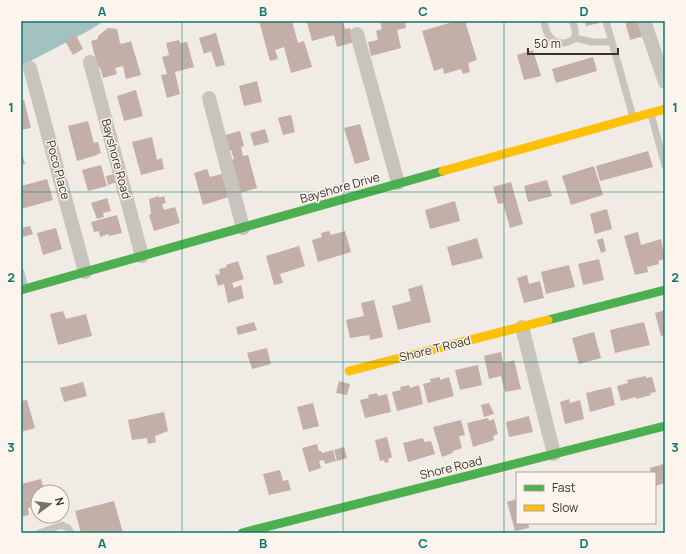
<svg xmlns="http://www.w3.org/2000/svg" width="686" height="554" font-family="Manrope,sans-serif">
<rect width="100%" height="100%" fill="#f0ebe5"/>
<!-- water -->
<polygon fill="#a1c2c1" points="21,21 104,21 88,31 21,66"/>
<!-- building -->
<g fill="#c3afa7">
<polygon points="259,21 292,21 298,43 304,41 312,67 291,73 284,47 275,50 278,59 270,61"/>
<polygon points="309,21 343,21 345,29 350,28 354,42 337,47 334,35 312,41 307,22"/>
<polygon points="380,21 405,21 406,28 397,30 401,48 371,56 368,42 378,40 376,31 382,29"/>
<polygon points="456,21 465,21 477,60 468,63 470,72 463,74 461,69 444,74 443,68 434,71 422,31"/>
<polygon points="585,21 598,21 599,23 586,26"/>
<polygon points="625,21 641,21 644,36 630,40"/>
<polygon points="108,28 117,29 120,43 122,44 131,41 141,75 126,79 123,66 115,68 117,74 103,78 100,67 98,68 91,41 98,39 98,36"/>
<polygon points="216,33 225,65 216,67 211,51 204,54 199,38"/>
<polygon points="76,35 83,49 73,55 65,41"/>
<polygon points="179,40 180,43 187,42 194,67 175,72 180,94 167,98 161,75 167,74 162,57 169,55 166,43"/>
<polygon points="533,50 541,76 524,80 517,55"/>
<polygon points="593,57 597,71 556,83 552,69"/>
<polygon points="257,81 262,102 244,106 239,86"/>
<polygon points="136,90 143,116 124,121 117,96"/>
<polygon points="24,100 31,128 21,130 21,101"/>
<polygon points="291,115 295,132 283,135 278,118"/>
<polygon points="88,121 94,143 98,142 101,153 97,154 97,155 77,161 68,126"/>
<polygon points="360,124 370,160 355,164 344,128"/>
<polygon points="265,129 269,142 254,146 250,133"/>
<polygon points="240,131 244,146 241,147 243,156 248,155 257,188 240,193 231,160 234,159 231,150 229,150 225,135"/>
<polygon points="152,137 157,160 162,158 164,169 141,175 132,142"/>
<polygon points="21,150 25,164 21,165"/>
<polygon points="648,151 653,167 600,181 596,166"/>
<polygon points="101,165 107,186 88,191 82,170"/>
<polygon points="594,166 603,195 571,205 562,176"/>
<polygon points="207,169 210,177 222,174 229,197 203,205 194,173"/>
<polygon points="114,174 117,182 108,185 106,176"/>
<polygon points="47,179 53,200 21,209 21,186"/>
<polygon points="547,180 552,196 528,202 524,186"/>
<polygon points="511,182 523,224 510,228 503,203 498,204 493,187"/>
<polygon points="159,196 159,198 164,196 166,203 162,204 164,210 175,207 180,223 154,231 149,215 151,214 149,199"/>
<polygon points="107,198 111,211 103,213 104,217 97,219 91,203"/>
<polygon points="455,201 460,221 430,229 425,210"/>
<polygon points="607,209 612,229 595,234 590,214"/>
<polygon points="117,215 122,233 109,236 108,234 100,237 99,231 94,232 91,222"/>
<polygon points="30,226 33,234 23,237 21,228"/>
<polygon points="56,228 62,249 43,255 37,233"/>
<polygon points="329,231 331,235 345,231 351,252 318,262 312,240 322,237 321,233"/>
<polygon points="638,232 641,245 661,239 665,259 658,261 659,264 647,267 648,272 635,275 624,236"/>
<polygon points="477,238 483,258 452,266 447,247"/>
<polygon points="603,238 606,251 601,253 597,240"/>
<polygon points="299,246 305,266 280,274 283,283 274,285 266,256"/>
<polygon points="599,259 604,280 583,285 578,264"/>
<polygon points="238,261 244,279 232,283 234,288 241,285 244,298 228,303 224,284 218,286 215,275 220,274 219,269 227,267 226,265"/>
<polygon points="569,265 575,287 546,294 541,272"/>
<polygon points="527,275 529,284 540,281 544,298 524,303 517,278"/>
<polygon points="422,285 431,322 398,330 392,306 411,301 408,289"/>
<polygon points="374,300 383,337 370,340 369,335 350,338 346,320 364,316 361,303"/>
<polygon points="665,310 665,335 661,336 655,313"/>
<polygon points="63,311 66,319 86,314 92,336 58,345 50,314"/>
<polygon points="254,322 257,330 238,335 236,327"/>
<polygon points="644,322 650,345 615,353 610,330"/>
<polygon points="594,332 601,358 579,364 572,338"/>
<polygon points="267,348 271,364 252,369 247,353"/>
<polygon points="501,352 503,363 514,360 521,389 505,392 501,376 489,379 484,356"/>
<polygon points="478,365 482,385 460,390 455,370"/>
<polygon points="646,376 646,378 652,377 656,392 650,393 651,395 636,399 636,397 621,401 617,386 628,383 627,380"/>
<polygon points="440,377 440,380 449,377 454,396 428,403 423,384 431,382 430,379"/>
<polygon points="339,381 350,384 347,395 336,393"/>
<polygon points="83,382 87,396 64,402 60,388"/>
<polygon points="409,385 410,388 419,385 423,404 397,411 392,392 401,390 400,387"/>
<polygon points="611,387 615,405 590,412 586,393"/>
<polygon points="377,393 378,396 387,394 391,412 365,418 360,400 369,398 368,395"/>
<polygon points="569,399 570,403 580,400 584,419 565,424 560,402"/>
<polygon points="27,400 35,428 21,432 21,401"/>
<polygon points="313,403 319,426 303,430 297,407"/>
<polygon points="489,403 494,414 484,417 481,405"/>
<polygon points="164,412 168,431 155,436 156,442 148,444 147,438 132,440 128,420"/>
<polygon points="529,416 533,432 509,437 506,422"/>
<polygon points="488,418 489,421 494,419 498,434 493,436 494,440 473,447 467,423"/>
<polygon points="461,420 465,435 459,436 462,448 453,451 453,453 442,457 433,427"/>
<polygon points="387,437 392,457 388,459 389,462 385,463 384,460 380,461 375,440"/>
<polygon points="423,438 424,442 431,441 435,454 408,462 403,443"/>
<polygon points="317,444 319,451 321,451 322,453 333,450 336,461 325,464 324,460 319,461 321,468 309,472 302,448"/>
<polygon points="344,447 347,458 337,461 334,450"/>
<polygon points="664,464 665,483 655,486 655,473 651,473 650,468"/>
<polygon points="280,470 283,481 288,480 291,490 269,495 263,474"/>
<polygon points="41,479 45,492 38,492 38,505 28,508 29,515 21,517 21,484"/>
<polygon points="517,499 517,523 528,523 529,528 515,531 507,502"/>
<polygon points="114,501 123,533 81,533 75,511"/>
</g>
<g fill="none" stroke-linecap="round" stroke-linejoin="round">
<!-- lane -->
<g stroke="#c9c3be" stroke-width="7">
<path d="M 544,21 C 546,39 559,50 575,38 L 592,42 L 611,42"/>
<polyline points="572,21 575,28 575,38"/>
<polyline points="606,21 633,117"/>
<polyline points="651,114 665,166"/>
<polyline points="21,272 25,288"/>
<polyline points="39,533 62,525 68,528 71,533"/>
</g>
<!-- street -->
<g stroke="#c9c3be" stroke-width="14">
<polyline points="644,21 665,82"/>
<polyline points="357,34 398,183"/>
<polyline points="90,62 142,256"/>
<polyline points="30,68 85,272"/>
<polyline points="209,98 243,228"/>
<polyline points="522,327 554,454"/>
</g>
<!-- fast -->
<g stroke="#4caf50" stroke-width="9">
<polyline points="21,290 443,171"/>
<polyline points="548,320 665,290"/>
<polyline points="242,533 665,426"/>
</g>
<!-- slow -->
<g stroke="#ffc107" stroke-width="9">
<polyline points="443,171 665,109"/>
<polyline points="349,371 548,320"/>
</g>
</g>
<!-- grid -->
<path fill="none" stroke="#0f766e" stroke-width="1" stroke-opacity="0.55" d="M 182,21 L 182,533M 343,21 L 343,533M 504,21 L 504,533M 21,192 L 665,192M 21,362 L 665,362"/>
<g text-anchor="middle" stroke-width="3" stroke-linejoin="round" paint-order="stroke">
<!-- street labels -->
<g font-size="12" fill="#3b302b" stroke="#fbf5ee">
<text transform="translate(116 159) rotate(75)" y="4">Bayshore Road</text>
<text transform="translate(58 170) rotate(75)" y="4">Poco Place</text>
<text transform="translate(340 188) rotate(-16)" y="4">Bayshore Drive</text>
<text transform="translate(435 349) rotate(-14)" y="4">Shore T Road</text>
<text transform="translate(451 468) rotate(-14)" y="4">Shore Road</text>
</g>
</g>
<!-- border -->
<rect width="686" height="554" fill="none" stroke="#fbf5ee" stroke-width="44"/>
<!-- legend -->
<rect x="516" y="472" width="140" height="52" fill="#fbf5ee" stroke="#aea6a0"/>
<rect x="524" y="485" width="20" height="6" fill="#4caf50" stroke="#aea6a0"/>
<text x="552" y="492" font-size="12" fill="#3b302b">Fast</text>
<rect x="524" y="505" width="20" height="6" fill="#ffc107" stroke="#aea6a0"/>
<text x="552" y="512" font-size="12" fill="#3b302b">Slow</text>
<!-- north arrow -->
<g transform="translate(50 504) rotate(75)"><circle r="19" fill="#fbf5ee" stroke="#aea6a0"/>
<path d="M0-3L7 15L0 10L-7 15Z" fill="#7a716c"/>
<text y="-6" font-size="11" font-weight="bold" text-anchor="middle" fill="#3b302b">N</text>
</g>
<!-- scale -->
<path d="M528 48v6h90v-6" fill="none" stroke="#3b302b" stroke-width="2"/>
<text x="534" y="48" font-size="12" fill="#3b302b" stroke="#fbf5ee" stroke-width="3" paint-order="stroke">50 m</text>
<rect x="22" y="22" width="642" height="510" fill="none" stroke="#0f766e" stroke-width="1.5"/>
<g font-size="13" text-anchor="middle" font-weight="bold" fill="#0f766e">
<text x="102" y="16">A</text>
<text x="263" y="16">B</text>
<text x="423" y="16">C</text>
<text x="584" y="16">D</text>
<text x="11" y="112">1</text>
<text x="675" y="112">1</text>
<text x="11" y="282">2</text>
<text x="675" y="282">2</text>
<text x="11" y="452">3</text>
<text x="675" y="452">3</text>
<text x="102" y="548">A</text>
<text x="263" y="548">B</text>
<text x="423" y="548">C</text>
<text x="584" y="548">D</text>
</g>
</svg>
